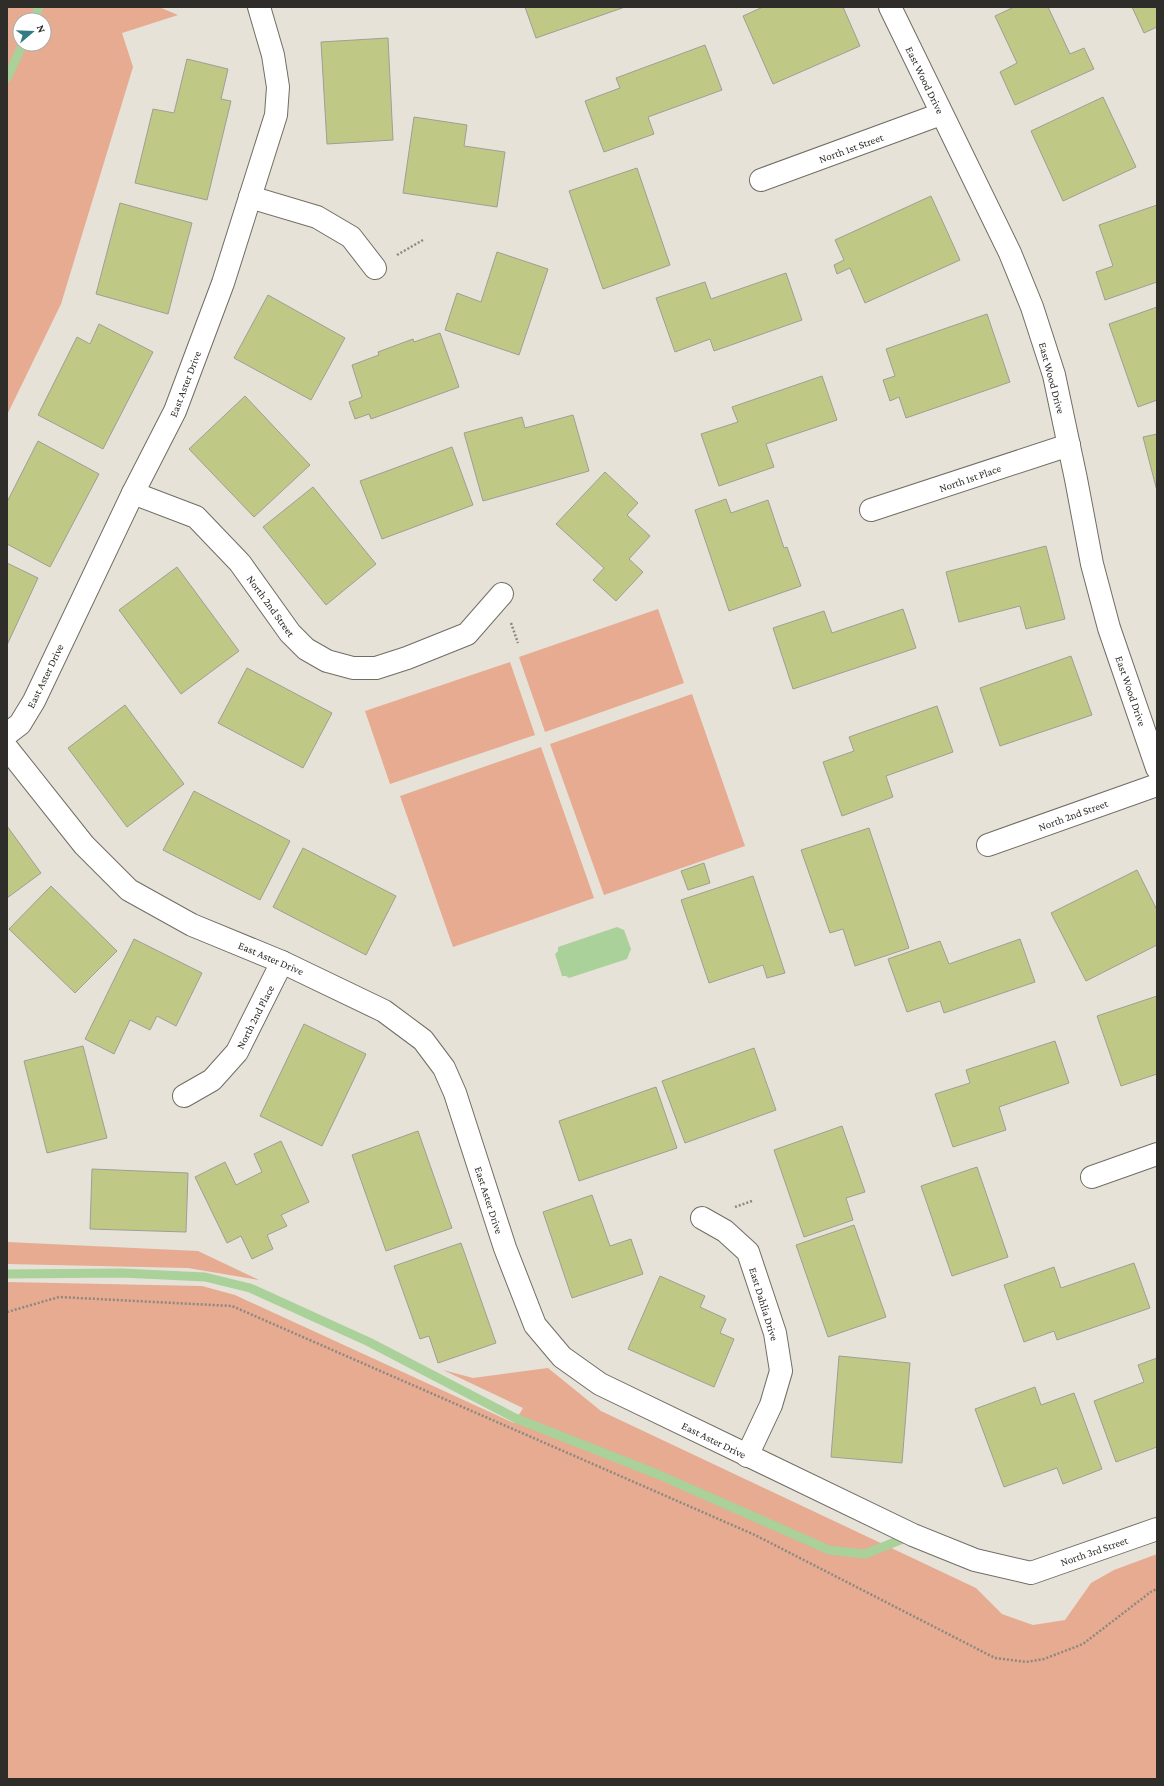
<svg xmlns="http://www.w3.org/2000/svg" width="1164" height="1786" font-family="'Crimson Pro',serif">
<rect width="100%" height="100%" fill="#e6e2d8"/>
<!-- green -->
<g fill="#e6ab91" fill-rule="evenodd">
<path d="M 7,7 L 159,7 L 178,15 L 122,33 L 133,67 L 61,304 L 7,415 ZM 20,20 L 44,20 L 44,44 L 20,44 Z"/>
<polygon points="658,609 684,683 545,732 519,657"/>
<polygon points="510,662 535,735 390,784 365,711"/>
<polygon points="692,694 745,846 604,895 550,744"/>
<polygon points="541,747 594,898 453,947 400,796"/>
<polygon points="7,1242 198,1251 259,1280 188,1268 7,1264"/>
<polygon points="7,1282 202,1286 235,1295 514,1423 523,1408 443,1370 473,1378 548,1368 601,1411 976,1588 1002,1614 1033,1625 1065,1620 1091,1583 1114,1570 1157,1554 1157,1779 7,1779"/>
</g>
<!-- water -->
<polygon fill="#a9d199" points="617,927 624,930 631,949 627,959 569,978 566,976 562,976 555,954 558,951 558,947"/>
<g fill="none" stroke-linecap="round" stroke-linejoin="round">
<!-- stream -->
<g stroke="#a9d199" stroke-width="9">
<polyline points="34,20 39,7"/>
<polyline points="7,78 23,44"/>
<polyline points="7,1274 122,1273 205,1277 250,1288 369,1342 515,1418 657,1474 829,1550 865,1554 910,1536"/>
</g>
</g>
<!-- building -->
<g fill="#c0c886" stroke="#9e9f95">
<polygon points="525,7 625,7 536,38"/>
<polygon points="763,7 843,7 860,46 773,84 743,16"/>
<polygon points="1014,7 1048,7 1070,54 1084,48 1094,69 1015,105 1000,72 1017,63 995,16"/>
<polygon points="1132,7 1157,7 1157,27 1144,33"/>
<polygon points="388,38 393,140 327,144 321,42"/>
<polygon points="705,45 722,90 648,117 654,134 604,152 585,101 620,88 616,78"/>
<polygon points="187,59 228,69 221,99 231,101 207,200 135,183 153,109 174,113"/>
<polygon points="1103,97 1136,167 1063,201 1031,131"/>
<polygon points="414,117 467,125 464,146 505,152 497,207 403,193"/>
<polygon points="637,168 670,265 603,289 569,191"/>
<polygon points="931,196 960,260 865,303 850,268 837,274 834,265 844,260 835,240"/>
<polygon points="120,203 192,223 168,314 96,294"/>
<polygon points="1157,205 1157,282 1105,300 1096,272 1113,266 1099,225"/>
<polygon points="497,252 548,269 519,355 445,330 457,293 481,302"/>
<polygon points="786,273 802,320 714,351 710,339 675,352 656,298 705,282 711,299"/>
<polygon points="268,295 345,338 311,400 234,358"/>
<polygon points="1157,307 1157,400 1138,407 1109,324"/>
<polygon points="987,314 1010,382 906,418 899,397 890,401 883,380 895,376 886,349"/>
<polygon points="99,324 153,352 103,449 38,415 77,337 90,344"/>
<polygon points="440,333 459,387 371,419 369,414 355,419 349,402 362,397 352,365 379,355 378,352 413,339 414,342"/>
<polygon points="822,376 837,420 766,444 774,467 719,486 701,434 738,422 732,407"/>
<polygon points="245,396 310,465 254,517 189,449"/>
<polygon points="573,415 589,471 483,501 464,433 522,417 525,428"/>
<polygon points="1157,434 1157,491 1143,437"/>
<polygon points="38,441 99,474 50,567 7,544 7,502"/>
<polygon points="452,447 473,505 382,539 360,481"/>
<polygon points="605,472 638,503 627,515 650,536 629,559 643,572 616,601 593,580 604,568 556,524"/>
<polygon points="313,487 376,564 326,605 263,527"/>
<polygon points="726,499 731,513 768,500 784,548 787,547 801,586 729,611 695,510"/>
<polygon points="1046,546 1065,619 1026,629 1020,606 959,622 946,572"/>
<polygon points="7,563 38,578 7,645"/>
<polygon points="177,567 239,651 181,694 119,610"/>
<polygon points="903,609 916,648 793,689 773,628 824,611 832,633"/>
<polygon points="1071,656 1092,715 1000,746 980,688"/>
<polygon points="247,668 332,713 303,768 218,723"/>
<polygon points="125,705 184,784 127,827 68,748"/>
<polygon points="937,706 953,752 886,776 893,797 842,816 823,762 854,751 849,737"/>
<polygon points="194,791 290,841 260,900 163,850"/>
<polygon points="7,826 41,873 7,898"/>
<polygon points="869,828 909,948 855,966 843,929 830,933 801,850"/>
<polygon points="303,848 396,896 366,955 273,907"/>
<polygon points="704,863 710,883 688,890 681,871"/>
<polygon points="1137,870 1157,910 1157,945 1086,981 1051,913"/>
<polygon points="753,876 785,973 767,978 763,965 709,983 681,900"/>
<polygon points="51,886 117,951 75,993 9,929"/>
<polygon points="134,939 202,973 176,1026 157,1016 150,1030 130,1020 114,1054 85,1039"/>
<polygon points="1020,939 1035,982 944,1013 940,1001 907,1012 888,959 940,941 949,964"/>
<polygon points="1157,996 1157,1074 1121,1086 1097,1016"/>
<polygon points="304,1024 366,1054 322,1146 260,1116"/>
<polygon points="1055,1041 1069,1083 999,1107 1006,1130 953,1147 935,1094 970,1083 966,1070"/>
<polygon points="83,1046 107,1138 47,1153 24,1061"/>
<polygon points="754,1048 776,1110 685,1143 662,1081"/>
<polygon points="656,1087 677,1148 579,1181 559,1121"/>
<polygon points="842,1126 865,1192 846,1198 853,1220 804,1237 774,1150"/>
<polygon points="418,1131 452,1228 386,1251 352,1155"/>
<polygon points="281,1141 309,1202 281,1215 287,1226 267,1235 273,1249 252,1259 241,1236 227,1243 195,1177 225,1162 236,1185 262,1172 254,1154"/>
<polygon points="977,1167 1008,1257 952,1276 921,1186"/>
<polygon points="92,1169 188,1173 186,1232 90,1229"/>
<polygon points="592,1195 610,1246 631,1239 643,1274 572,1298 543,1212"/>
<polygon points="854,1225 886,1317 828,1337 796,1245"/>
<polygon points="461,1243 496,1343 438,1363 429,1336 420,1339 394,1266"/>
<polygon points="1134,1263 1150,1308 1057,1340 1054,1331 1024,1342 1004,1285 1054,1267 1061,1288"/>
<polygon points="660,1276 705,1296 700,1307 726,1319 720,1333 734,1339 714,1387 628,1349"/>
<polygon points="839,1356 910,1363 902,1463 831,1457"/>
<polygon points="1157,1358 1157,1447 1116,1462 1094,1401 1144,1382 1138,1365"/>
<polygon points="1035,1387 1041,1405 1074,1393 1102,1469 1063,1484 1057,1468 1004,1487 975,1409"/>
</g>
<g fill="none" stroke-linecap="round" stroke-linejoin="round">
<!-- street casing -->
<g stroke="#716d64" stroke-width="24">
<g id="street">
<polyline points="890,7 1010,253 1032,307 1054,375 1076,479 1092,564 1109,628 1157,768"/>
<polyline points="761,180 941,114"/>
<polyline points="250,197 317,217 351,237 375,268"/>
<polyline points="133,493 196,517 240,563 290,633 306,649 327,661 353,668 376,668 407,658 467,634 502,594"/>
<polyline points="871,510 1069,445"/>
<polyline points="7,734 20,724 34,701 133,493 175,411 223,283 276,115 278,87 273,55 259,7"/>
<polyline points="7,748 84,845 129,890 192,925 282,962 384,1011 423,1040 444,1068 455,1093 505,1248 535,1325 562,1357 600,1384 913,1535 975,1560 1031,1573 1157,1529"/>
<polyline points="988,845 1157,785"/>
<polyline points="184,1096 212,1080 237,1052 282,962"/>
<polyline points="1092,1177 1157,1154"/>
<polyline points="702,1218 725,1231 748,1252 775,1333 781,1371 771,1405 747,1456"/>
</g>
</g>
<!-- path -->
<g stroke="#8b8881" stroke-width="2.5" stroke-dasharray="2 2" stroke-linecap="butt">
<polyline points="397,255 423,240"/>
<polyline points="511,623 518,643"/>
<polyline points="735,1207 752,1201"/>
<polyline points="7,1312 59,1297 232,1306 755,1535 995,1658 1026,1662 1044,1659 1083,1644 1152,1591 1157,1589"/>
</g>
<!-- street -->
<use href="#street" stroke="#fff" stroke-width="22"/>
</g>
<g text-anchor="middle" stroke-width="3" stroke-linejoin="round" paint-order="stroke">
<!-- street labels -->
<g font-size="11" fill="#2f2d29" stroke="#fff">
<text transform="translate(925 80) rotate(64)" y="4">East Wood Drive</text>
<text transform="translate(851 148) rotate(-20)" y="4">North 1st Street</text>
<text transform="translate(1052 378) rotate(75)" y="4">East Wood Drive</text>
<text transform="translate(185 384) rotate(-69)" y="4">East Aster Drive</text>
<text transform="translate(970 478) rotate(-19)" y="4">North 1st Place</text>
<text transform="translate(271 606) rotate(54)" y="4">North 2nd Street</text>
<text transform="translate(45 676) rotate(-64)" y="4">East Aster Drive</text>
<text transform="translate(1131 691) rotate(71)" y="4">East Wood Drive</text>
<text transform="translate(1073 815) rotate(-20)" y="4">North 2nd Street</text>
<text transform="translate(271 958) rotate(23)" y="4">East Aster Drive</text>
<text transform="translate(255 1017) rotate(-63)" y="4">North 2nd Place</text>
<text transform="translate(489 1200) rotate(72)" y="4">East Aster Drive</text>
<text transform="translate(764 1304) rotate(73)" y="4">East Dahlia Drive</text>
<text transform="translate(714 1440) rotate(26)" y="4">East Aster Drive</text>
<text transform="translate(1094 1551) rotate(-19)" y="4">North 3rd Street</text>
</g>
</g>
<!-- border -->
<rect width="1164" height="1786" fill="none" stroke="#2f2d29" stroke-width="16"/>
<!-- north arrow -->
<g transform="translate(32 32) rotate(71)"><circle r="19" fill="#ffffff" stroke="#acaba9"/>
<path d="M0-3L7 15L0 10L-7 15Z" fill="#347c85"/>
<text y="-6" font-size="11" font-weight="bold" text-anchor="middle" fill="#2f2d29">N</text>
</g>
</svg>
